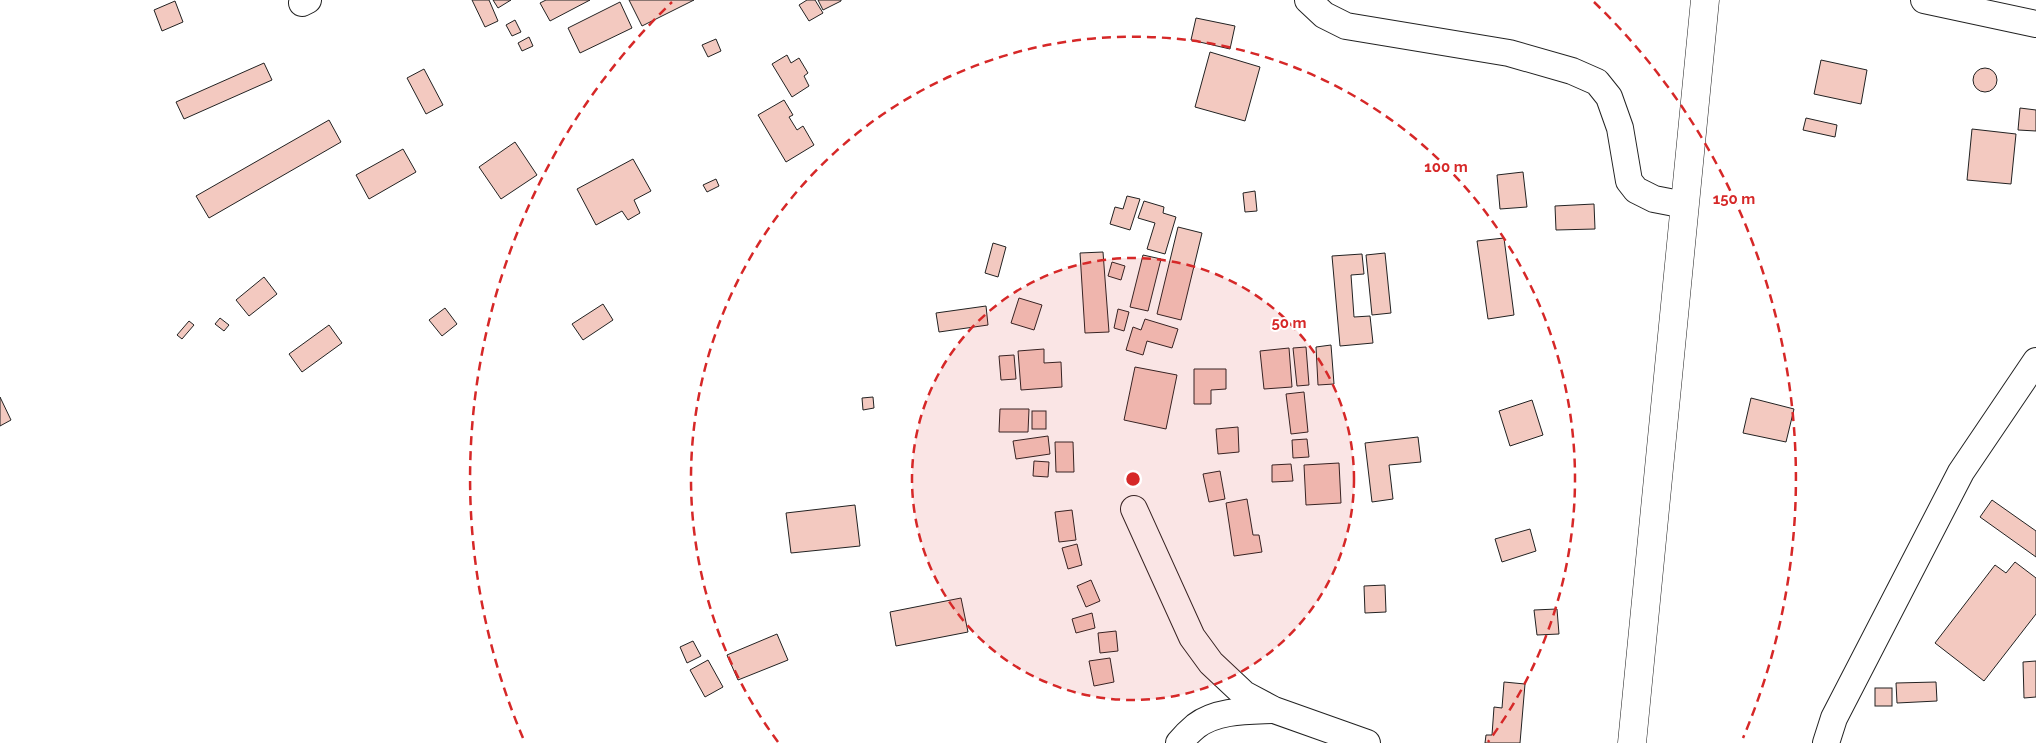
<svg xmlns="http://www.w3.org/2000/svg" width="2036" height="743" font-family="Raleway,sans-serif">
<rect width="100%" height="100%" fill="#fff"/>
<!-- building -->
<g fill="#f3c9c0" stroke="#222">
<polygon points="472,0 489,0 498,21 485,27"/>
<polygon points="493,0 511,0 498,8"/>
<polygon points="546,0 590,0 550,21 540,3"/>
<polygon points="629,0 694,0 642,26"/>
<polygon points="807,0 815,0 823,13 809,21 799,5"/>
<polygon points="818,0 841,0 841,1 823,10"/>
<polygon points="175,1 183,22 162,31 154,10"/>
<polygon points="620,2 632,28 580,53 568,28"/>
<polygon points="1196,18 1235,26 1230,49 1191,40"/>
<polygon points="515,20 521,32 512,36 506,25"/>
<polygon points="529,37 533,46 522,51 518,43"/>
<polygon points="716,39 721,51 708,57 702,45"/>
<polygon points="1210,52 1260,67 1245,121 1195,107"/>
<polygon points="787,55 791,63 799,58 808,73 804,76 809,86 792,97 772,64"/>
<polygon points="1821,60 1867,70 1861,104 1814,94"/>
<polygon points="264,63 272,80 184,119 176,102"/>
<circle cx="1985" cy="80" r="12"/>
<polygon points="424,69 443,105 426,114 407,78"/>
<polygon points="784,100 793,115 789,117 797,130 803,126 814,145 786,162 758,115"/>
<polygon points="2020,108 2036,110 2036,131 2018,130"/>
<polygon points="1806,118 1837,125 1835,137 1803,130"/>
<polygon points="329,120 341,142 209,218 196,196"/>
<polygon points="1972,129 2016,134 2011,184 1967,180"/>
<polygon points="515,142 537,175 501,199 479,167"/>
<polygon points="403,149 416,172 369,199 356,175"/>
<polygon points="633,159 651,191 634,200 640,213 628,220 622,211 596,225 577,189"/>
<polygon points="1523,172 1527,207 1500,209 1497,175"/>
<polygon points="716,179 719,186 707,192 703,185"/>
<polygon points="1255,191 1257,211 1245,212 1243,193"/>
<polygon points="1127,196 1140,199 1130,230 1110,224 1115,207 1123,209"/>
<polygon points="1144,201 1164,207 1163,213 1176,217 1165,254 1147,249 1155,223 1138,218"/>
<polygon points="1594,204 1595,229 1556,230 1555,206"/>
<polygon points="1178,227 1202,233 1181,320 1157,314"/>
<polygon points="1504,238 1514,315 1488,319 1477,241"/>
<polygon points="993,243 1006,247 998,277 985,273"/>
<polygon points="1103,252 1109,332 1085,333 1080,253"/>
<polygon points="1385,253 1391,313 1372,315 1366,255"/>
<polygon points="1362,254 1364,274 1351,275 1354,317 1370,316 1373,343 1340,346 1332,256"/>
<polygon points="1143,255 1161,259 1148,311 1130,307"/>
<polygon points="1112,262 1125,266 1121,280 1108,276"/>
<polygon points="264,277 277,294 249,316 236,300"/>
<polygon points="1019,298 1042,305 1034,330 1011,323"/>
<polygon points="603,304 613,320 583,340 572,324"/>
<polygon points="986,306 988,325 939,332 936,313"/>
<polygon points="445,308 457,324 442,336 429,320"/>
<polygon points="1118,309 1129,312 1124,331 1114,328"/>
<polygon points="220,318 229,325 224,331 215,324"/>
<polygon points="1145,319 1178,329 1172,348 1147,341 1143,355 1126,350 1133,327 1141,330"/>
<polygon points="189,321 194,325 182,339 177,335"/>
<polygon points="329,325 342,343 302,372 289,354"/>
<polygon points="1331,345 1334,384 1318,385 1316,347"/>
<polygon points="1306,347 1309,385 1297,386 1293,348"/>
<polygon points="1289,348 1292,387 1264,389 1260,351"/>
<polygon points="1044,349 1044,363 1061,362 1062,387 1021,390 1018,351"/>
<polygon points="1014,355 1016,379 1001,380 999,356"/>
<polygon points="1135,367 1177,375 1166,429 1124,420"/>
<polygon points="1194,369 1226,369 1226,389 1211,390 1211,404 1194,404"/>
<polygon points="1304,392 1308,432 1291,434 1286,394"/>
<polygon points="0,397 11,420 0,426"/>
<polygon points="873,397 874,408 863,410 862,398"/>
<polygon points="1751,398 1794,409 1786,442 1743,433"/>
<polygon points="1532,400 1543,435 1510,446 1499,411"/>
<polygon points="1000,409 1029,409 1028,432 999,432"/>
<rect x="1032" y="411" width="14" height="18"/>
<polygon points="1238,427 1239,452 1218,454 1216,429"/>
<polygon points="1048,436 1050,454 1016,459 1013,441"/>
<polygon points="1418,437 1421,462 1389,465 1393,499 1372,502 1365,443"/>
<polygon points="1307,439 1309,457 1293,458 1292,440"/>
<polygon points="1055,442 1073,442 1074,472 1056,472"/>
<polygon points="1034,461 1049,462 1048,477 1033,476"/>
<polygon points="1339,463 1341,503 1306,505 1304,465"/>
<polygon points="1291,464 1293,481 1272,482 1272,465"/>
<polygon points="1220,471 1225,499 1209,502 1203,474"/>
<polygon points="1247,499 1253,535 1259,535 1262,552 1234,556 1226,503"/>
<polygon points="1992,500 2036,531 2036,557 1980,517"/>
<polygon points="855,505 860,546 791,553 786,513"/>
<polygon points="1072,510 1076,540 1059,542 1055,512"/>
<polygon points="1530,529 1536,551 1502,562 1495,539"/>
<polygon points="1077,544 1082,565 1068,569 1062,548"/>
<polygon points="2015,562 2036,578 2036,614 1984,681 1935,643 1995,565 2006,573"/>
<polygon points="1091,580 1100,601 1086,607 1077,586"/>
<polygon points="1385,585 1386,612 1365,613 1364,586"/>
<polygon points="961,598 968,632 896,646 890,612"/>
<polygon points="1557,609 1559,634 1537,635 1534,610"/>
<polygon points="1092,613 1095,628 1076,633 1072,619"/>
<polygon points="1116,631 1118,651 1100,653 1098,633"/>
<polygon points="777,634 788,660 738,680 727,655"/>
<polygon points="693,641 701,656 687,663 680,647"/>
<polygon points="1110,658 1114,682 1094,686 1089,661"/>
<polygon points="708,660 723,687 705,697 690,670"/>
<polygon points="2036,661 2036,697 2024,698 2023,662"/>
<polygon points="1504,682 1525,684 1520,743 1485,743 1486,735 1492,735 1494,707 1502,708"/>
<polygon points="1936,682 1937,701 1897,703 1896,683"/>
<rect x="1875" y="688" width="17" height="18"/>
</g>
<g fill="none" stroke-linecap="round" stroke-linejoin="round">
<!-- minor casing -->
<g stroke="#222" stroke-width="28">
<g id="minor">
<polyline points="1308,0 1324,15 1346,26 1509,53 1572,71 1597,82 1609,97 1620,128 1629,181 1636,190 1654,199 1685,205"/>
<polyline points="1924,0 2036,24"/>
<polyline points="302,3 308,0"/>
<polyline points="1134,509 1192,637 1211,663 1244,694 1274,710 1367,743"/>
<path d="M 1179,743 C 1184,737 1190,731 1196,726 C 1217,710 1248,711 1273,710"/>
<polyline points="1826,743 1834,718 1961,472 2036,361"/>
</g>
</g>
<!-- secondary casing -->
<g stroke="#222" stroke-width="29">
<polyline id="secondary" points="1632,743 1705,0"/>
</g>
<!-- minor -->
<use href="#minor" stroke="#fff" stroke-width="26"/>
<!-- secondary -->
<use href="#secondary" stroke="#fff" stroke-width="28"/>
</g>
<!-- distance rings -->
<circle cx="1133" cy="479" r="221" fill="#d62828" fill-opacity=".12"/>
<g fill="none" stroke="#d62828" stroke-width="2.5" stroke-dasharray="9 6">
<circle cx="1133" cy="479" r="221"/>
<path d="M778 742A442 442 0 1 1 1488 742"/>
<path d="M523 738A663 663 0 0 1 672 2M1594 2A663 663 0 0 1 1743 738"/>
</g>
<circle cx="1133" cy="479" r="8" fill="#d62828" stroke="#fff" stroke-width="2.5"/>
<g font-size="15" text-anchor="middle" font-weight="bold" fill="#d62828" stroke="#fff" stroke-width="4" stroke-linejoin="round" paint-order="stroke">
<text x="1446" y="172">100 m</text>
<text x="1734" y="204">150 m</text>
<text x="1289" y="328">50 m</text>
</g>
</svg>
